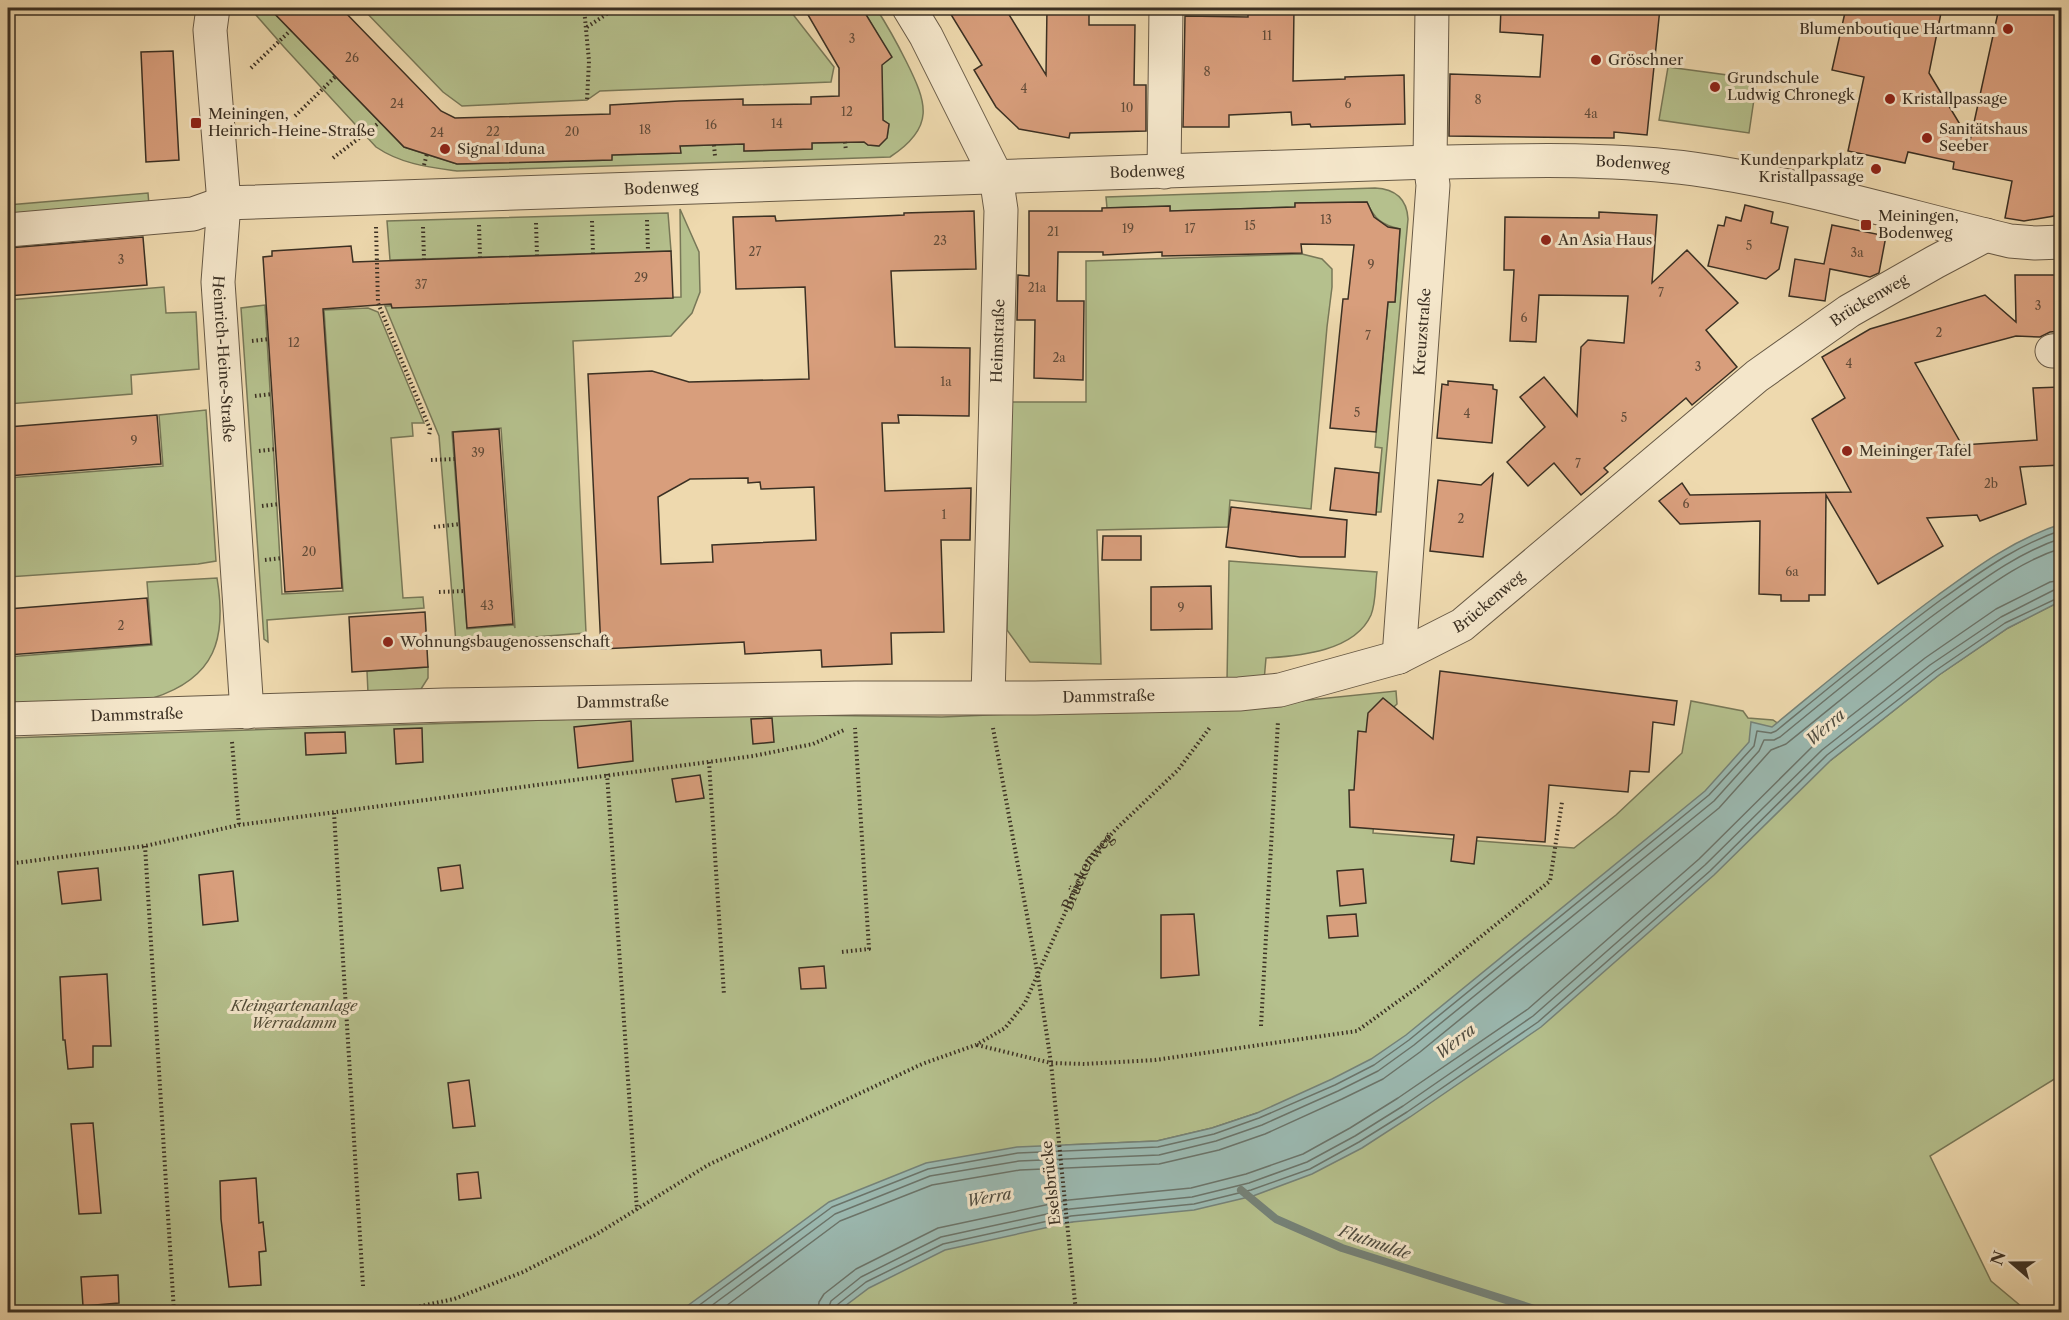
<svg xmlns="http://www.w3.org/2000/svg" width="2069" height="1320" font-family="'Libre Caslon Text',serif">
<rect width="100%" height="100%" fill="#eed9ae"/>
<filter id="stains"><feTurbulence type="fractalNoise" baseFrequency=".00333" numOctaves="4"/><feColorMatrix values="0 0 0 0 .2 0 0 0 0 .09 0 0 0 0 .02 0 0 0 .5 -.17"/></filter>
<radialGradient id="worn" r=".72"><stop offset=".6" stop-color="#630" stop-opacity="0"/><stop offset="1" stop-color="#630" stop-opacity=".3"/></radialGradient>
<!-- green -->
<g fill="#b5c08d" stroke="#787858" stroke-width="1.5" fill-rule="evenodd">
<path d="M 253,8 L 269,8 L 404,147 L 457,164 L 611,160 L 612,155 L 680,153 L 680,146 L 744,144 L 744,151 L 812,149 L 812,143 L 864,142 L 868,145 L 879,146 L 887,138 L 889,124 L 883,120 L 882,77 L 879,67 L 891,57 L 862,8 L 876,8 C 887,25 897,43 906,61 C 927,103 936,127 890,157 L 457,171 C 428,167 401,164 376,147 L 284,47 L 256,15 Z"/>
<polygon points="362,8 788,8 834,67 831,82 600,91 587,100 462,106 443,92"/>
<polygon points="1668,67 1757,79 1749,133 1659,120"/>
<path d="M 1375,188 C 1395,189 1407,199 1408,219 L 1381,512 L 1376,512 L 1382,448 L 1375,447 L 1388,302 L 1395,302 L 1400,229 C 1382,225 1374,219 1367,202 L 1295,203 L 1295,207 L 1170,211 L 1170,206 L 1107,208 L 1106,197 Z"/>
<polygon points="148,193 149,205 8,220 8,205"/>
<path d="M 680,209 L 699,252 L 700,292 L 692,313 L 671,336 L 573,341 L 586,633 L 456,643 L 439,436 L 385,306 L 681,297 ZM 501,428 L 515,628 L 514,625 L 467,629 L 452,432 Z"/>
<polygon points="668,213 671,251 390,260 387,221"/>
<polygon points="1302,254 1322,259 1332,269 1332,287 1327,327 1311,509 1230,500 1228,527 1097,530 1101,664 1030,662 1007,630 1011,402 1086,402 1086,261"/>
<polygon points="164,287 166,313 196,312 199,369 131,375 132,394 8,404 8,300"/>
<polygon points="265,305 282,594 343,591 324,310 368,308 378,312 424,423 412,423 413,436 391,438 403,598 423,597 424,608 267,620 268,642 264,639 241,308"/>
<polygon points="206,410 216,561 198,564 8,577 8,478 163,466 159,415"/>
<path d="M 1229,561 L 1377,572 C 1375,586 1376,603 1371,615 C 1355,651 1300,656 1266,658 L 1264,681 L 1227,682 Z"/>
<path d="M 217,578 C 227,638 216,678 153,698 L 8,703 L 8,657 L 152,645 L 147,582 Z"/>
<path d="M 2061,601 L 2061,1075 L 1930,1156 L 1991,1281 L 2028,1312 L 8,1312 L 8,738 L 724,714 L 942,717 L 1279,703 L 1396,691 L 1397,704 L 1381,719 L 1373,833 L 1574,848 L 1616,815 L 1682,753 L 1691,701 L 1743,711 L 1748,718 L 1773,720 L 1831,760 L 1939,675 L 2008,628 ZM 1257,1113 L 1072,1222 L 1066,1145 L 1157,1141 L 1212,1128 Z"/>
<polygon points="428,667 428,678 421,689 368,693 367,671"/>
</g>
<!-- water -->
<path fill="#9bb9b1" stroke="#758278" stroke-width="1.5" d="M 2061,524 L 2061,601 L 2008,628 L 1939,675 L 1831,760 L 1714,875 L 1541,1027 L 1410,1117 L 1362,1148 L 1312,1174 L 1253,1196 L 1194,1210 L 1072,1222 L 945,1250 L 869,1288 L 837,1312 L 679,1312 L 829,1202 L 926,1163 L 1017,1147 L 1157,1141 L 1212,1128 L 1257,1113 L 1332,1079 L 1371,1059 L 1406,1035 L 1705,791 L 1749,742 L 1751,722 L 1772,727 C 1827,682 1881,636 1938,595 C 1979,565 2013,540 2061,524 Z"/>
<g fill="none" stroke-linecap="round" stroke-linejoin="round">
<!-- shore -->
<g stroke="#6b746a" stroke-width="1.5">
<path d="M 690,1312 L 832,1207 L 928,1169 L 1018,1153 L 1158,1147 L 1214,1134 L 1259,1118 L 1335,1085 L 1374,1065 L 1409,1040 L 1709,795 L 1754,746 L 1757,731 L 1771,733 L 1776,731 C 1831,686 1885,641 1942,599 C 1982,571 2015,546 2062,530"/>
<path d="M 703,1312 L 835,1214 L 930,1176 L 1019,1161 L 1159,1155 L 1216,1141 L 1262,1125 L 1338,1091 L 1378,1071 L 1414,1045 L 1714,801 L 1759,751 L 1764,740 L 1774,740 L 1780,737 C 1836,691 1892,645 1950,603 C 1986,577 2020,552 2062,538"/>
<path d="M 718,1312 L 840,1221 L 932,1185 L 1020,1170 L 1159,1164 L 1219,1150 L 1265,1134 L 1342,1099 L 1383,1079 L 1420,1052 L 1719,808 L 1771,750 L 1786,744 C 1842,699 1897,653 1955,610 C 1989,586 2021,561 2062,548"/>
<polyline points="818,1312 819,1302 824,1294 856,1269 938,1228 1069,1200 1191,1188 1246,1174 1303,1154 1350,1128 1398,1098 1528,1009 1699,859 1816,743 1925,658 1996,609 2050,582 2062,580"/>
<polyline points="827,1312 831,1301 861,1277 941,1237 1070,1209 1192,1197 1249,1183 1307,1162 1355,1136 1403,1106 1533,1016 1705,865 1822,750 1930,665 2001,617 2054,590 2062,589"/>
<polyline points="834,1312 837,1305 866,1282 943,1244 1071,1216 1194,1204 1251,1190 1310,1169 1359,1142 1407,1112 1538,1022 1710,871 1827,755 1935,671 2005,623 2062,596"/>
</g>
<!-- stream -->
<polyline stroke="#758278" stroke-width="8" points="1241,1190 1276,1219 1342,1248 1544,1312"/>
</g>
<!-- building -->
<g fill="#d89e7c" stroke="#3b3023" stroke-width="1.5" fill-rule="evenodd">
<polygon points="269,8 341,8 441,111 455,118 610,114 610,105 679,101 743,99 743,105 811,104 811,97 839,96 839,68 804,8 862,8 892,57 882,65 883,120 889,124 887,138 879,146 868,145 864,142 812,143 812,149 744,151 744,144 680,146 681,153 612,155 612,160 457,164 404,147"/>
<polygon points="947,8 1005,8 1046,75 1047,8 1089,8 1089,25 1135,25 1134,85 1146,85 1146,131 1070,133 1069,138 1019,129 996,107 974,70 982,65"/>
<polygon points="1248,8 1294,8 1293,81 1345,79 1345,77 1404,75 1405,124 1311,127 1310,124 1292,125 1291,112 1229,115 1229,127 1183,127 1185,16 1248,17"/>
<polygon points="1501,8 1660,8 1647,135 1614,132 1614,138 1449,136 1450,74 1540,77 1543,35 1500,32"/>
<polygon points="1846,8 1942,8 1929,73 1970,141 1999,8 2061,8 2061,120 2056,150 2061,151 2061,186 2054,216 2024,221 2005,218 2012,181 1953,169 1954,162 1908,152 1905,163 1848,151 1864,77 1832,70"/>
<polygon points="173,51 179,160 146,162 141,52"/>
<polygon points="1367,202 1374,217 1388,227 1400,229 1395,302 1388,302 1376,432 1330,428 1343,299 1348,299 1354,245 1301,244 1302,253 1162,256 1162,252 1103,255 1103,252 1058,252 1057,301 1084,301 1083,380 1034,378 1035,320 1017,320 1018,275 1029,276 1029,211 1102,211 1102,208 1170,206 1170,211 1295,207 1295,203"/>
<polygon points="1745,205 1773,212 1771,223 1788,227 1779,269 1766,279 1708,266 1718,225 1724,226 1726,217 1741,221"/>
<path d="M 974,211 L 976,269 L 891,271 L 895,347 L 970,348 L 969,416 L 898,415 L 899,423 L 882,423 L 885,491 L 971,488 L 970,540 L 941,540 L 944,632 L 891,633 L 892,664 L 822,667 L 821,650 L 745,654 L 744,642 L 601,649 L 588,374 L 652,371 L 689,382 L 809,379 L 805,287 L 736,289 L 733,217 L 775,216 L 776,221 L 904,215 L 904,213 ZM 748,478 L 748,483 L 760,482 L 761,489 L 814,487 L 816,540 L 712,545 L 713,562 L 661,564 L 658,497 L 690,479 Z"/>
<polygon points="1599,212 1657,215 1652,283 1687,250 1738,303 1706,330 1737,367 1692,405 1686,398 1604,468 1608,472 1581,495 1554,463 1528,486 1507,462 1545,427 1520,397 1544,377 1577,416 1581,347 1588,340 1624,343 1628,296 1539,295 1536,342 1510,341 1514,270 1504,270 1505,217 1599,218"/>
<polygon points="1832,225 1886,236 1879,273 1870,277 1830,269 1825,301 1789,296 1795,259 1824,264"/>
<polygon points="143,237 147,285 8,296 8,248"/>
<polygon points="351,246 353,262 671,251 673,298 392,308 391,304 323,309 342,588 285,592 263,257 272,256 272,251"/>
<polygon points="2015,275 2061,275 2061,331 2050,332 2040,337 2016,336 1915,363 1962,445 2037,440 2033,388 2061,387 2061,465 2020,467 2026,504 1980,521 1977,515 1927,518 1943,546 1878,584 1826,495 1825,595 1809,595 1809,601 1781,601 1781,595 1759,594 1760,521 1680,524 1659,501 1682,483 1690,495 1851,492 1812,419 1845,398 1822,357 1870,329 1985,295 2016,322"/>
<polygon points="1448,381 1493,385 1493,389 1497,390 1492,443 1437,438 1442,384 1448,385"/>
<polygon points="157,415 161,464 8,476 8,427"/>
<polygon points="499,429 513,624 467,628 453,432"/>
<polygon points="1335,468 1379,473 1376,515 1330,510"/>
<polygon points="1493,474 1483,557 1430,551 1438,480 1481,485"/>
<polygon points="1231,507 1347,520 1345,557 1300,557 1226,547"/>
<polygon points="1103,536 1141,536 1141,560 1102,560"/>
<polygon points="1211,586 1212,629 1151,630 1151,587"/>
<polygon points="147,598 151,644 8,655 8,609"/>
<polygon points="425,612 428,667 352,672 349,617"/>
<polygon points="1440,671 1677,701 1674,725 1653,722 1649,772 1630,771 1628,792 1549,785 1545,842 1477,837 1474,864 1451,861 1454,835 1350,827 1349,790 1354,790 1358,731 1366,732 1368,713 1383,698 1433,739"/>
<polygon points="772,718 774,742 753,744 751,719"/>
<polygon points="631,721 633,761 578,768 574,727"/>
<polygon points="422,728 423,762 396,764 394,729"/>
<polygon points="345,732 346,753 306,755 305,733"/>
<polygon points="700,775 704,798 676,802 672,779"/>
<polygon points="460,865 463,888 441,891 438,868"/>
<polygon points="98,868 101,900 62,904 58,872"/>
<polygon points="1363,869 1366,903 1340,906 1337,871"/>
<polygon points="233,871 238,921 203,925 199,875"/>
<polygon points="1194,914 1199,975 1161,978 1161,915"/>
<polygon points="1356,914 1358,936 1329,938 1327,916"/>
<polygon points="824,966 826,988 801,989 799,968"/>
<polygon points="107,974 111,1046 93,1046 93,1067 68,1069 65,1040 63,1040 60,977"/>
<polygon points="469,1080 475,1126 453,1128 448,1083"/>
<polygon points="93,1123 101,1213 79,1214 71,1124"/>
<polygon points="478,1172 481,1198 459,1200 457,1174"/>
<polygon points="256,1178 259,1223 263,1222 266,1251 259,1252 261,1285 229,1287 221,1219 220,1181"/>
<polygon points="118,1275 119,1303 83,1306 81,1277"/>
</g>
<g fill="none" stroke-linecap="round" stroke-linejoin="round">
<!-- minor casing -->
<g stroke="#685a46" stroke-width="35">
<g id="minor">
<path id="s2" d="M 213,8 L 210,30 L 224,203 L 218,282 L 247,712"/>
<polyline points="909,8 926,36 996,176 1001,210 988,697"/>
<polyline points="1164,172 1166,8"/>
<path id="s3" d="M 8,230 L 193,214 L 224,203 L 1430,162 C 1517,161 1607,157 1694,169 C 1801,184 1905,216 2010,241 L 2035,243 L 2062,242"/>
<polyline points="2052,351 2062,350"/>
<path id="s4" d="M 1399,657 L 1433,185 L 1430,162 L 1432,8"/>
<path id="s5" d="M 8,719 L 445,705 L 855,698 L 1035,698 L 1239,694 L 1280,690 L 1399,657 L 1462,625 L 1757,376 L 1849,311 L 1935,262 L 1986,235"/>
</g>
</g>
<!-- path -->
<g stroke="#3b3023" stroke-width="4" stroke-dasharray="1.5 3" stroke-linecap="butt">
<polyline points="584,8 589,61 587,100"/>
<polyline points="587,27 616,8"/>
<polyline points="251,68 291,30"/>
<polyline points="295,116 336,76"/>
<polyline points="845,142 846,151"/>
<polyline points="714,145 715,156"/>
<polyline points="333,158 380,122"/>
<polyline points="424,165 427,154"/>
<polyline points="647,220 648,251"/>
<polyline points="592,221 593,254"/>
<polyline points="536,223 537,255"/>
<polyline points="479,225 480,257"/>
<polyline points="376,227 378,303 430,429 429,436"/>
<polyline points="423,227 424,259"/>
<polyline points="252,341 269,339"/>
<polyline points="255,396 272,394"/>
<polyline points="259,451 276,449"/>
<polyline points="431,460 455,459"/>
<polyline points="262,506 279,504"/>
<polyline points="434,527 460,524"/>
<polyline points="265,560 282,558"/>
<polyline points="439,592 465,591"/>
<polyline points="993,728 1038,976 1051,1063 1076,1312"/>
<polyline points="232,742 239,825"/>
<polyline points="709,762 724,995"/>
<polyline points="607,774 637,1210"/>
<polyline points="334,813 363,1286"/>
<polyline points="145,846 174,1312"/>
<polyline points="8,864 145,846 239,825 753,756 813,744 844,730"/>
<polyline points="842,952 869,949 855,728"/>
<polyline points="1261,1026 1278,721"/>
<polyline points="977,1045 1051,1063 1085,1064 1155,1060 1357,1031 1422,984 1550,881 1562,802"/>
<path id="s1" d="M 393,1312 L 454,1299 L 523,1272 L 597,1234 L 708,1165 L 922,1064 L 976,1045 L 1005,1028 L 1025,1003 L 1088,861 L 1115,830 L 1178,770 L 1211,726"/>
</g>
<!-- minor -->
<use href="#minor" stroke="#f4e6ca" stroke-width="33"/>
</g>
<!-- markers -->
<g fill="#8f2418" stroke="#f4e6ca" stroke-width="2">
<circle cx="2008" cy="29" r="6"/>
<circle cx="1596" cy="60" r="6"/>
<circle cx="1715" cy="87" r="6"/>
<circle cx="1890" cy="99" r="6"/>
<rect x="190" y="117" width="12" height="12" rx="3"/>
<circle cx="1927" cy="138" r="6"/>
<circle cx="445" cy="149" r="6"/>
<circle cx="1876" cy="169" r="6"/>
<rect x="1860" y="219" width="12" height="12" rx="3"/>
<circle cx="1546" cy="240" r="6"/>
<circle cx="1847" cy="451" r="6"/>
<circle cx="388" cy="642" r="6"/>
</g>
<g text-anchor="middle" stroke-width="6" stroke-linejoin="round" paint-order="stroke">
<!-- number labels -->
<g font-size="12" fill="#624c39">
<text x="1267" y="40">11</text>
<text x="852" y="43">3</text>
<text x="352" y="62">26</text>
<text x="1207" y="76">8</text>
<text x="1024" y="93">4</text>
<text x="1478" y="104">8</text>
<text x="397" y="108">24</text>
<text x="1348" y="108">6</text>
<text x="1127" y="112">10</text>
<text x="847" y="116">12</text>
<text x="1591" y="118">4a</text>
<text x="777" y="128">14</text>
<text x="711" y="129">16</text>
<text x="645" y="134">18</text>
<text x="493" y="136">22</text>
<text x="572" y="136">20</text>
<text x="437" y="137">24</text>
<text x="1326" y="224">13</text>
<text x="1250" y="230">15</text>
<text x="1128" y="233">19</text>
<text x="1190" y="233">17</text>
<text x="1053" y="236">21</text>
<text x="940" y="245">23</text>
<text x="1749" y="250">5</text>
<text x="755" y="256">27</text>
<text x="1857" y="257">3a</text>
<text x="121" y="264">3</text>
<text x="1371" y="269">9</text>
<text x="641" y="282">29</text>
<text x="421" y="289">37</text>
<text x="1037" y="292">21a</text>
<text x="1661" y="297">7</text>
<text x="2038" y="310">3</text>
<text x="1524" y="322">6</text>
<text x="1939" y="337">2</text>
<text x="1368" y="340">7</text>
<text x="294" y="347">12</text>
<text x="1059" y="362">2a</text>
<text x="1849" y="368">4</text>
<text x="1698" y="371">3</text>
<text x="946" y="386">1a</text>
<text x="1357" y="417">5</text>
<text x="1467" y="418">4</text>
<text x="1624" y="422">5</text>
<text x="134" y="445">9</text>
<text x="478" y="457">39</text>
<text x="1578" y="468">7</text>
<text x="1991" y="488">2b</text>
<text x="1686" y="508">6</text>
<text x="944" y="519">1</text>
<text x="1461" y="523">2</text>
<text x="309" y="556">20</text>
<text x="1792" y="576">6a</text>
<text x="487" y="610">43</text>
<text x="1181" y="612">9</text>
<text x="121" y="630">2</text>
</g>
<!-- poi labels -->
<g font-size="15" fill="#3b3023" stroke="#f4e6ca" text-anchor="start">
<text x="1996" y="34" text-anchor="end">Blumenboutique Hartmann</text>
<text x="1608" y="65">Gröschner</text>
<text x="1727" y="83">Grundschule<tspan x="1727" dy="17">Ludwig Chronegk</tspan></text>
<text x="1902" y="104">Kristallpassage</text>
<text x="208" y="119">Meiningen,<tspan x="208" dy="17">Heinrich-Heine-Straße</tspan></text>
<text x="1939" y="134">Sanitätshaus<tspan x="1939" dy="17">Seeber</tspan></text>
<text x="457" y="154">Signal Iduna</text>
<text x="1864" y="165" text-anchor="end">Kundenparkplatz<tspan x="1864" dy="17">Kristallpassage</tspan></text>
<text x="1878" y="221">Meiningen,<tspan x="1878" dy="17">Bodenweg</tspan></text>
<text x="1558" y="245">An Asia Haus</text>
<text x="1859" y="456">Meininger Tafel</text>
<text x="400" y="647">Wohnungsbaugenossenschaft</text>
</g>
<!-- street labels -->
<g font-size="15" fill="#3b3023" stroke="#f4e6ca">
<text dy="5" stroke="none"><textPath href="#s3" startOffset="1628">Bodenweg</textPath></text>
<text dy="5" stroke="none"><textPath href="#s3" startOffset="1142">Bodenweg</textPath></text>
<text dy="5" stroke="none"><textPath href="#s3" startOffset="656">Bodenweg</textPath></text>
<text dy="5" stroke="none"><textPath href="#s5" startOffset="1988">Brückenweg</textPath></text>
<text dy="5" stroke="none"><textPath href="#s4" startOffset="326">Kreuzstraße</textPath></text>
<text transform="translate(998 341) rotate(-88)" y="5">Heimstraße</text>
<text dy="5" stroke="none"><textPath href="#s2" startOffset="352">Heinrich-Heine-Straße</textPath></text>
<text dy="5" stroke="none"><textPath href="#s5" startOffset="1502">Brückenweg</textPath></text>
<text dy="5" stroke="none"><textPath href="#s5" startOffset="1101">Dammstraße</textPath></text>
<text dy="5" stroke="none"><textPath href="#s5" startOffset="615">Dammstraße</textPath></text>
<text dy="5" stroke="none"><textPath href="#s5" startOffset="129">Dammstraße</textPath></text>
<text dy="5" stroke="none"><textPath href="#s1" startOffset="856">Brückenweg</textPath></text>
<text transform="translate(1051 1183) rotate(-96)" y="5">Eselsbrücke</text>
</g>
<!-- park labels -->
<g font-size="15" font-style="italic" fill="#534d38" stroke="#f4e6ca">
<text x="294" y="1011">Kleingartenanlage<tspan x="294" dy="17">Werradamm</tspan></text>
</g>
<!-- water labels -->
<g font-size="16" font-style="italic" fill="#4e4b3f" stroke="#f4e6ca">
<text transform="translate(1825 727) rotate(-41)" y="6">Werra</text>
<text transform="translate(1455 1041) rotate(-38)" y="6">Werra</text>
<text transform="translate(989 1197) rotate(-10)" y="6">Werra</text>
<text transform="translate(1375 1242) rotate(19)" y="6">Flutmulde</text>
</g>
</g>
<!-- margin -->
<rect width="2069" height="1320" fill="none" stroke="#eed9ae" stroke-width="30"/>
<rect x="9" y="9" width="2051" height="1302" fill="none" stroke="#3b3023" stroke-width="3"/>
<rect x="15" y="15" width="2039" height="1290" fill="none" stroke="#3b3023" stroke-width="1.5"/>
<!-- north arrow -->
<g transform="translate(2012 1263) rotate(290)" stroke="#f4e6ca" stroke-width="4.5" paint-order="stroke">
<path d="M0-4.5L10 22L0 15L-10 22Z" fill="#3b3023"/>
<text y="-9" font-size="16" font-weight="bold" text-anchor="middle" fill="#3b3023">N</text>
</g>
<rect width="100%" height="100%" filter="url(#stains)"/>
<rect width="100%" height="100%" fill="url(#worn)"/>
</svg>
